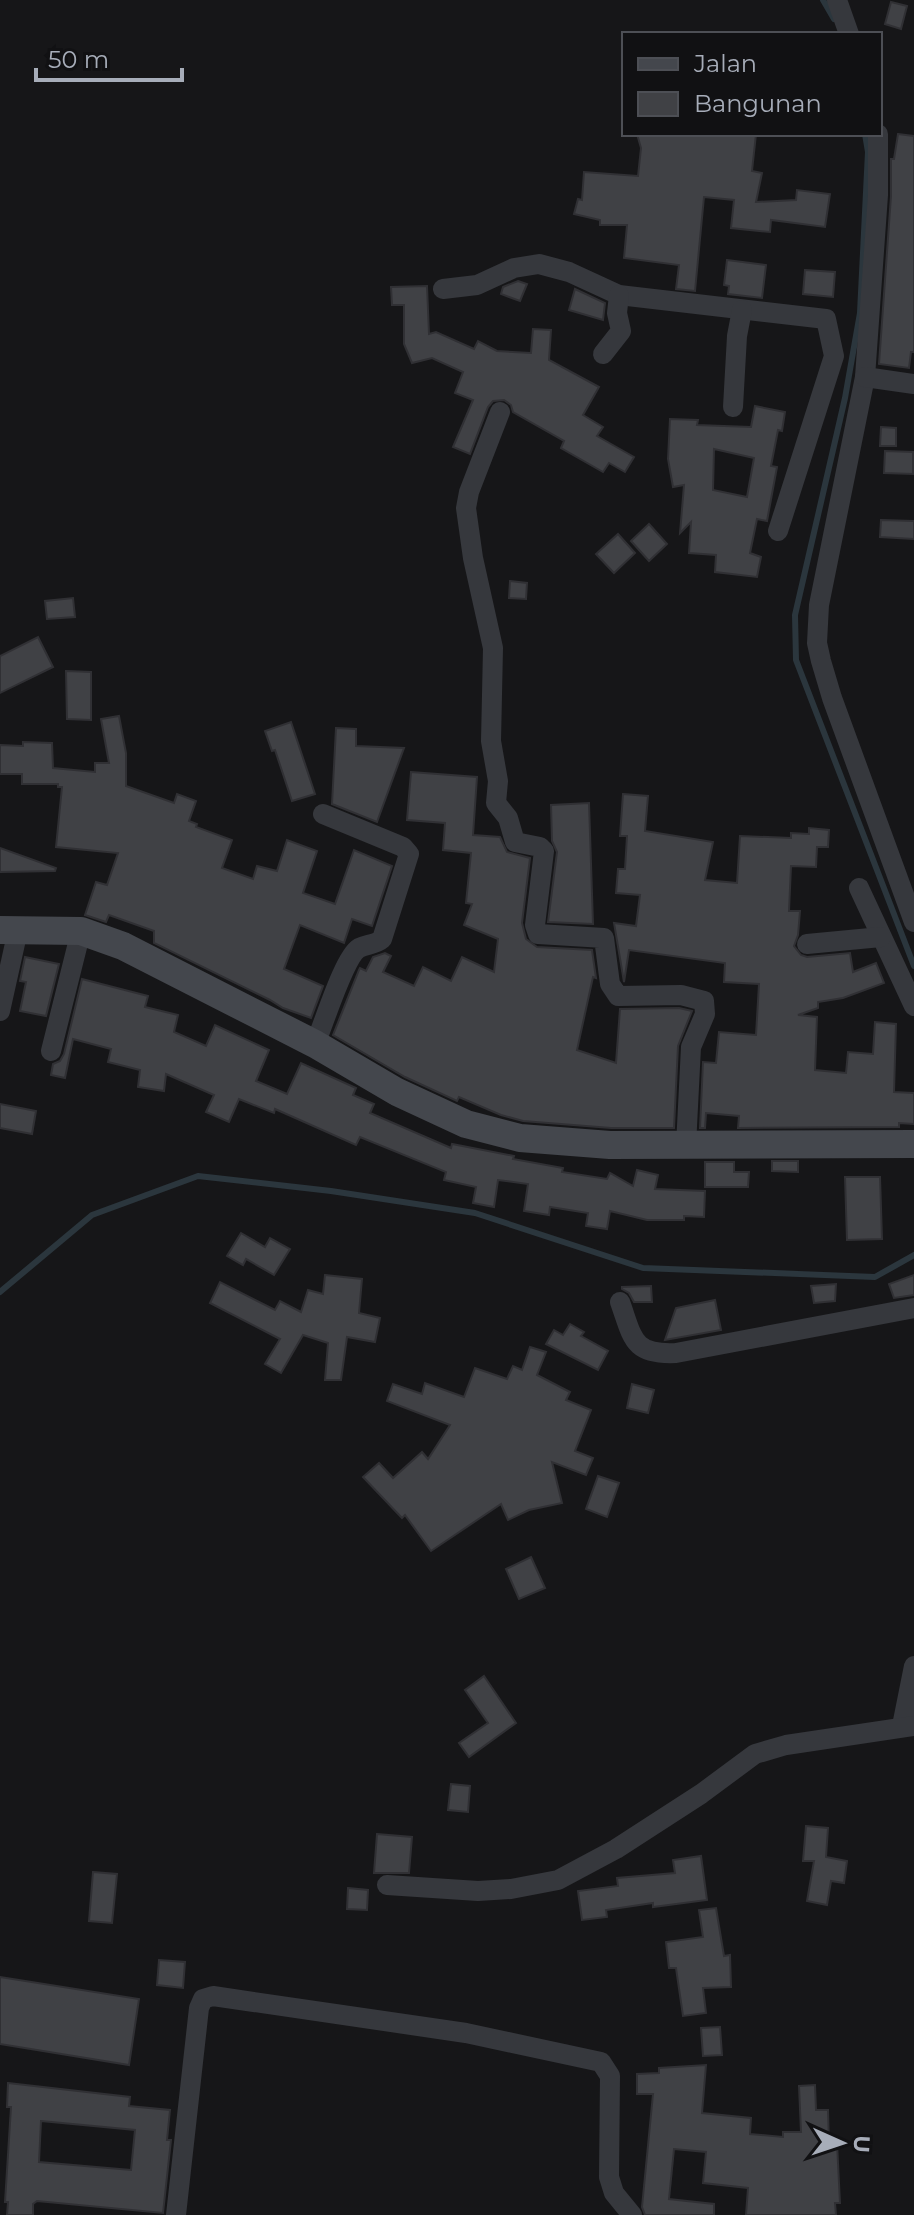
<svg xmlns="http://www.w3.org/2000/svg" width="914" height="2215" font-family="Montserrat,sans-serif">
<rect width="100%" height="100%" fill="#161618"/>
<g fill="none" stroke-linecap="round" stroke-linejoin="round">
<!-- stream -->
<g stroke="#2b363d" stroke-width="6">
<polyline points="823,0 834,19"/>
<polyline points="865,134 868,152 860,313 845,398 795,615 796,660 914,966"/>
<polyline points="0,1292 92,1215 198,1176 331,1191 475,1213 643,1268 875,1277 914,1255"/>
</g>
</g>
<!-- building -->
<g fill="#404145" stroke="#303034" stroke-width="2" fill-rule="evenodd">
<polygon points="891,2 907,6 901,29 885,24"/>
<polygon points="637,134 756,134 752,171 762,173 756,202 796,200 797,190 830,194 825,227 771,220 770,232 731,228 734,200 704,197 695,291 676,289 679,265 624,258 627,225 600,225 600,220 574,214 578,199 582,200 584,172 638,176 641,148"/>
<polygon points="898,134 914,136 914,352 911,352 909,368 879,364 891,196 891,159 894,159"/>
<polygon points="727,260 766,265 762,298 728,294 729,286 724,285"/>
<polygon points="805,270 835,272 833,297 803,294"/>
<polygon points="518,281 527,284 520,301 501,294 503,287"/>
<polygon points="427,286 429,334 436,332 474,349 478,341 497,351 531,353 533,329 551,330 549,360 599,387 583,415 603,427 597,436 634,457 625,472 609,463 603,472 561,448 564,441 513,412 511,405 504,400 493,401 488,407 470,454 453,447 473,400 455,393 463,372 432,358 412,363 404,344 404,305 392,305 391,287"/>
<polygon points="575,289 605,303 603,320 569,310"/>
<path d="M 755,406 L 785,412 L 782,431 L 778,430 L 771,466 L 777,467 L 767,521 L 757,519 L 750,553 L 761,557 L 757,577 L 715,572 L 716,555 L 689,553 L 691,522 L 680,533 L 684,485 L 673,487 L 668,459 L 670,419 L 698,420 L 697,425 L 751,427 ZM 714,449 L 754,458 L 747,497 L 713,490 Z"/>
<polygon points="881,427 896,428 896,446 880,446"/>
<polygon points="885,451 913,452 913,474 884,473"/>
<polygon points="881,520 914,521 914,539 880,537"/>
<polygon points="649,524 667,544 649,561 631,541"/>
<polygon points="618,534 635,553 614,573 596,554"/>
<polygon points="510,581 527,583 526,599 509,598"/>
<polygon points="73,598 75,617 47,619 45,601"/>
<polygon points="38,637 53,667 0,693 0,656"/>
<polygon points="66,671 91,672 91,720 67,719"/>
<polygon points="119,716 126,753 126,786 174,803 177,794 196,801 189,821 197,824 196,827 232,840 222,868 253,879 257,866 277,871 287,840 317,851 303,893 335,904 354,850 392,866 372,926 352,919 344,943 300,925 284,969 323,986 311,1018 283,1008 270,1000 154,943 154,931 109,915 106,922 85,915 96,882 107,885 118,853 56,847 62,787 58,787 58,784 22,784 22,774 0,774 0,745 23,746 23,742 52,743 53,768 95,772 95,763 109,763 101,719"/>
<polygon points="291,722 315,794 292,801 275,750 272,751 265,731"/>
<polygon points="336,728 356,729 356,746 404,748 377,822 332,804"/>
<polygon points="411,772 477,777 473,835 500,837 507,852 530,858 522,923 526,939 537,947 592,950 596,978 593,977 577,1050 616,1063 620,1009 679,1008 692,1011 678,1046 674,1128 611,1128 523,1121 501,1115 459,1097 457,1101 405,1077 333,1035 359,970 360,968 366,971 373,957 385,953 391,956 383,972 414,986 423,967 451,981 462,957 494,972 498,939 464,925 472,904 466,903 471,853 443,850 445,823 407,820"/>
<polygon points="623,794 648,796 645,831 713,842 705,880 737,883 740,836 791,838 791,833 809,834 809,828 829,830 828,847 817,847 816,867 791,866 789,911 800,911 798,935 794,946 801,955 807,957 850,953 853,972 876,963 884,983 843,998 818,1002 818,1008 798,1015 817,1017 815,1070 846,1073 848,1052 873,1054 875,1022 896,1024 894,1092 914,1093 914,1124 899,1123 899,1127 738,1128 739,1116 706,1113 705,1128 700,1128 703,1062 716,1063 719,1032 756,1035 759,984 724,982 725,963 629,950 624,982 614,923 636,926 640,895 616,893 618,869 625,869 627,836 620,836"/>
<polygon points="589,803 593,924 548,922 557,852 552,841 551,805"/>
<polygon points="0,848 56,868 55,871 0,872"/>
<polygon points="25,957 59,964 46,1016 20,1011 26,982 20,981"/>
<polygon points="82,979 148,996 145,1007 178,1015 174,1032 206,1046 215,1025 269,1050 256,1081 287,1094 301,1063 356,1088 353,1095 374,1104 370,1113 451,1148 452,1144 514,1156 513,1159 563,1168 562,1172 607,1179 610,1173 633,1186 637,1170 658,1175 655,1189 705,1191 704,1217 684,1216 684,1220 647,1220 610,1211 607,1229 586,1226 588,1213 550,1207 549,1215 524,1211 528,1184 498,1180 494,1207 473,1203 476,1187 444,1180 446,1172 360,1137 356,1145 275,1109 274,1113 239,1099 229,1122 206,1112 214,1095 166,1074 164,1091 138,1087 140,1070 108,1062 111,1049 73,1039 65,1078 51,1075 53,1064 60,1061 64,1054"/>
<polygon points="0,1104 36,1111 32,1134 0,1128"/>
<polygon points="772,1161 798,1161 798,1172 772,1171"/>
<polygon points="705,1162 734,1162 734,1172 749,1172 748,1187 705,1187"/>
<polygon points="845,1177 880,1177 882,1239 847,1240"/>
<polygon points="241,1233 265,1247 270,1238 290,1249 274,1275 246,1259 243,1265 227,1256"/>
<polygon points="325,1275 362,1279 359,1313 380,1318 375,1342 347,1337 341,1380 325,1380 328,1343 303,1335 281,1373 265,1364 280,1339 210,1303 220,1282 275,1310 280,1301 301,1312 308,1290 323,1294"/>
<polygon points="914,1275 914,1295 894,1298 889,1284"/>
<polygon points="836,1284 835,1301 814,1303 811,1286"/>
<polygon points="651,1286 652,1302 634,1302 629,1293 622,1289 622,1287"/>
<polygon points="715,1300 721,1330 665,1340 676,1308"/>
<polygon points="570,1324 584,1332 581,1336 608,1351 598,1370 546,1344 554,1330 563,1335"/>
<polygon points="530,1347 546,1352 537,1375 570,1392 566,1400 591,1410 575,1451 593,1458 586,1475 552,1462 562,1503 529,1510 508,1520 501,1504 431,1551 405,1515 402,1518 363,1477 379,1463 393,1478 422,1452 428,1459 450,1425 387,1401 393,1384 422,1394 425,1383 464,1397 475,1368 507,1379 513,1366 522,1370"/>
<polygon points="632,1384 654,1390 648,1413 627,1408"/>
<polygon points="598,1476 619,1483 607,1517 586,1509"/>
<polygon points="531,1557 545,1588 519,1599 506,1569"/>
<polygon points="484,1676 516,1723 469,1757 459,1743 488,1723 465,1690"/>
<polygon points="451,1784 470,1786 468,1812 448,1810"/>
<polygon points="806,1826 828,1828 826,1857 847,1861 844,1883 831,1881 827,1905 807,1901 814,1861 803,1861"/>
<polygon points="377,1834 412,1837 409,1873 374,1873"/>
<polygon points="701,1856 707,1900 653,1907 653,1903 606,1910 607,1917 582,1920 578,1891 618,1886 617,1878 675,1873 673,1860"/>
<polygon points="93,1872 117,1874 112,1923 89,1921"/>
<polygon points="348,1888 368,1890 367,1910 347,1909"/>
<polygon points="716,1908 724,1956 730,1955 731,1987 703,1988 706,2013 683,2016 676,1968 669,1968 666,1942 703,1937 699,1910"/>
<polygon points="159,1960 185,1962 183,1988 157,1985"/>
<polygon points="0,1977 139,1999 129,2065 0,2044"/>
<polygon points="720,2027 722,2055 703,2056 701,2028"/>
<polygon points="706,2065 702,2113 751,2118 750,2134 783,2137 783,2132 801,2132 799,2086 815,2085 816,2110 828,2110 829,2143 837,2143 840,2203 835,2203 836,2215 746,2215 748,2188 703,2183 706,2152 674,2149 669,2199 714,2204 714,2215 645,2215 642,2207 653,2094 637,2094 637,2074 659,2073 659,2068"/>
<path d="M 8,2083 L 130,2097 L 129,2106 L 170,2110 L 167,2140 L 171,2140 L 163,2213 L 37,2201 L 33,2204 L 33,2215 L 7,2215 L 8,2202 L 5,2202 L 11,2107 L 7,2107 ZM 41,2121 L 135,2130 L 131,2170 L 39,2162 Z"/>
</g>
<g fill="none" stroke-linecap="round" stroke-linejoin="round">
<!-- street -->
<g stroke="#36383d" stroke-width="20">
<polyline points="837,0 849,34"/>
<polyline points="878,134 878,195 865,377 819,605 817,643 821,661 832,698 914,922"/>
<polyline points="443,289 477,285 514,268 539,264 569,272 619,295 826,319 834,356 778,531"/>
<polyline points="603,354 621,331 617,313 619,295"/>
<polyline points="865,377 914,384"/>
<polyline points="733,407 737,336 742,310"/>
<polyline points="500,412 469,492 466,508 473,558 493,648 491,741 498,781 496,803 508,818 515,842 540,847 544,851 535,925 538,934 604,938 610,984 618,996 681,995 704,1001 705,1014 691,1047 686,1146"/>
<polyline points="859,888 914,1006"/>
<polyline points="807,944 881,937"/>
<polyline points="0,1011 18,930"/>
<path d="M 315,1044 C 324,1024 344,957 359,948 C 367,944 375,945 382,939 L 409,854 L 403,847 L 323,814"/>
<polyline points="51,1051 81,931"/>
<path d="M 620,1302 C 633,1338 632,1355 676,1353 L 914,1308"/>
<polyline points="902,1726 914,1666"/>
<polyline points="387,1885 478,1891 511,1889 558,1880 616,1849 701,1794 755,1754 786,1745 914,1726"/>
<polyline points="176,2215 199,2008 203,1999 213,1996 466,2033 601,2062 610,2076 609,2177 614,2193 632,2215"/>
</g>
<!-- secondary -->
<polyline stroke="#44474d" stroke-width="28" points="0,930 81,931 123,946 315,1044 397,1092 466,1124 520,1138 610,1145 914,1144"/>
</g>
<!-- legend -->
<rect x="622" y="32" width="260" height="104" fill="#111113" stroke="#4d4f55" stroke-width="2"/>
<rect x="638" y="58" width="40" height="12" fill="#44474d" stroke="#4d4f55" stroke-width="2"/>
<text x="694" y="72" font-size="24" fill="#a7adb9">Jalan</text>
<rect x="638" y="92" width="40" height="24" fill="#404145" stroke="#4d4f55" stroke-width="2"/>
<text x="694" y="112" font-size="24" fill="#a7adb9">Bangunan</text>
<!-- north arrow -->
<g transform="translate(842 2143) rotate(93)" stroke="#111113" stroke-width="6" paint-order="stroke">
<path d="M0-6L14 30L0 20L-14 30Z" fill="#a7adb9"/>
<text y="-12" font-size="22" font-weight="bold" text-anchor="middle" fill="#a7adb9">U</text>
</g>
<!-- scale -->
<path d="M36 68v12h146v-12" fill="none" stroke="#a7adb9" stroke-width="4"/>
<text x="48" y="68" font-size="24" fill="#a7adb9" stroke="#111113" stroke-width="6" paint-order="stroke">50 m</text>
</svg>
